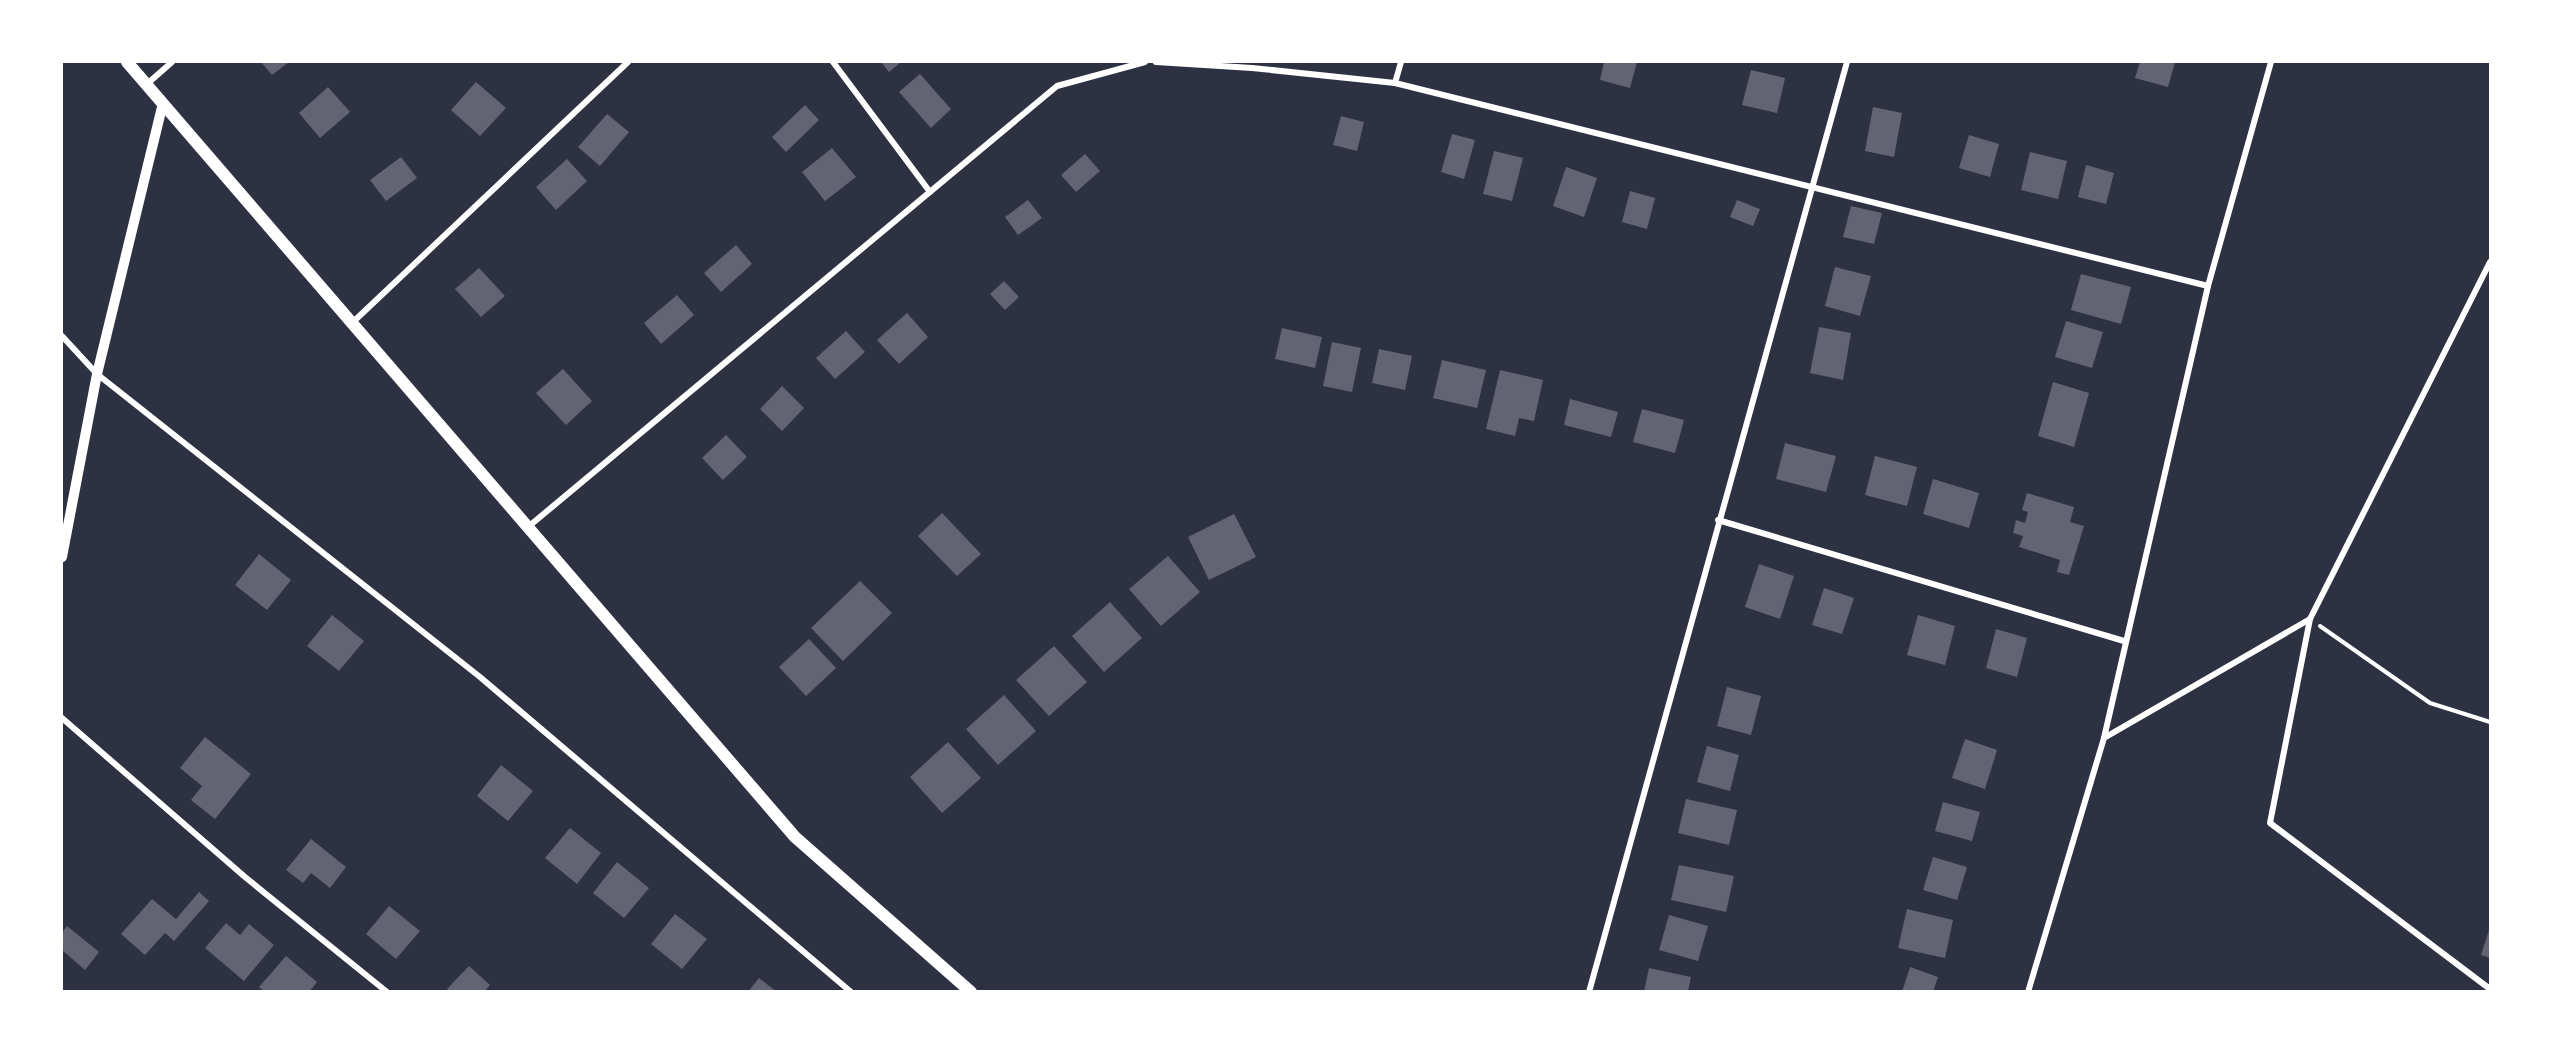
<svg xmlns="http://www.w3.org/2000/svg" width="2552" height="1053" font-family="'Playfair Display',serif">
<rect width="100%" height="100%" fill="#2d3142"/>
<!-- building -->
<g fill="#626471">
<polygon points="261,62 289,62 272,75"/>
<polygon points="881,62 901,62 889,72"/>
<polygon points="1604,62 1637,62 1630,88 1600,80"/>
<polygon points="2140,62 2175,62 2168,87 2135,78"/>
<polygon points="1751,70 1785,78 1777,113 1742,105"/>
<polygon points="920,74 951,109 931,128 899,92"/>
<polygon points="476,82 506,108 480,136 451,110"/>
<polygon points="328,87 350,112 320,138 299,113"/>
<polygon points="805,105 819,120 786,152 772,137"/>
<polygon points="1873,107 1902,113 1894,157 1865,151"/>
<polygon points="607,114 629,132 600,166 578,147"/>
<polygon points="1341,116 1364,122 1357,151 1333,145"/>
<polygon points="1452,134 1475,140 1464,179 1441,172"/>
<polygon points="1969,135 1999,144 1990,177 1959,168"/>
<polygon points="832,148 856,177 825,201 802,172"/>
<polygon points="1494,151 1523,158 1512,201 1483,194"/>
<polygon points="2030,152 2067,161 2058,199 2021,190"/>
<polygon points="1085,154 1100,171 1076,192 1061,175"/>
<polygon points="401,157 417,178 386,201 370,180"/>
<polygon points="567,159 587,181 556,210 536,187"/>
<polygon points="2086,165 2114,173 2106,204 2078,197"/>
<polygon points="1566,167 1597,178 1584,217 1553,206"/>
<polygon points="1630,191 1655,198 1647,229 1622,222"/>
<polygon points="1028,200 1042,218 1018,235 1005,217"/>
<polygon points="1737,200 1760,209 1753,226 1730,217"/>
<polygon points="1851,206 1882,213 1874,244 1843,237"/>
<polygon points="736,245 752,264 721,292 704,273"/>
<polygon points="1835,267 1871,276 1860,316 1825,306"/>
<polygon points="479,268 505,296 481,317 455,289"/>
<polygon points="2081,274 2131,287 2121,324 2071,310"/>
<polygon points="1004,281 1019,297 1005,310 990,294"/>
<polygon points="677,295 694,315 661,344 644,323"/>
<polygon points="907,313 928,337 899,364 877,340"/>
<polygon points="2066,321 2103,332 2092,368 2055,357"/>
<polygon points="1819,327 1851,333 1843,380 1810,373"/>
<polygon points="1282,328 1322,337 1315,368 1275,359"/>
<polygon points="846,331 865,352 835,379 816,358"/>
<polygon points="1332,342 1361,348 1352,392 1323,386"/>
<polygon points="1379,349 1412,356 1405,390 1372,383"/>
<polygon points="1442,360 1486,370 1477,408 1433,398"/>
<polygon points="563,369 592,401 566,425 536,393"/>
<polygon points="1500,370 1543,380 1534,421 1519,418 1515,436 1486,429"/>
<polygon points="2053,382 2089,393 2074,447 2038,436"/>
<polygon points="782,386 804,408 782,431 760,409"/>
<polygon points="1570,399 1618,412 1611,437 1564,425"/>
<polygon points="1642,409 1684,420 1675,453 1633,442"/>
<polygon points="726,435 747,457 723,480 702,458"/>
<polygon points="1785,443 1836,456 1826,492 1776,479"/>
<polygon points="1875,456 1917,467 1907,506 1865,495"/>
<polygon points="1933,479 1979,493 1969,528 1923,514"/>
<polygon points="2027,493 2074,507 2070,522 2084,526 2069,575 2057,572 2060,560 2019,547 2023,536 2013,533 2016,520 2025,523 2028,512 2022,510"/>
<polygon points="942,513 981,554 957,576 918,536"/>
<polygon points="1234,514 1256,557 1209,580 1188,537"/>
<polygon points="259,554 291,580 267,610 235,585"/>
<polygon points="1168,556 1200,592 1161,626 1129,589"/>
<polygon points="1759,564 1794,576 1780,619 1745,607"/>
<polygon points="860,581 892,613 843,661 811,628"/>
<polygon points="1824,588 1854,598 1842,634 1812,625"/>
<polygon points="1110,602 1142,638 1104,672 1072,636"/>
<polygon points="332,615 364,641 339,671 307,646"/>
<polygon points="1918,615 1955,626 1945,665 1907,655"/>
<polygon points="1996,629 2027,638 2017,677 1986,668"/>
<polygon points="809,639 836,668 806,696 779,667"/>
<polygon points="1054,646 1087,682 1049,716 1016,680"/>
<polygon points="1727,687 1761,696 1751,735 1717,726"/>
<polygon points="1004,695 1036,731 998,765 966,729"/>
<polygon points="205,737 251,774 215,819 191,800 202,786 180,768"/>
<polygon points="1965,739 1997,750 1985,789 1952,778"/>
<polygon points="948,742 981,778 942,813 910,777"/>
<polygon points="1707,746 1739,755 1730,791 1697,782"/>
<polygon points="501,765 533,791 508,821 477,796"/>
<polygon points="1686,799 1737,810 1729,845 1678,833"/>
<polygon points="1943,802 1980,812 1972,841 1935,831"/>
<polygon points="570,828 601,853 577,884 545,858"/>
<polygon points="311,839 346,867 330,888 311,873 303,883 286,870"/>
<polygon points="1933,857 1967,867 1957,900 1923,890"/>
<polygon points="617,862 649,888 624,918 593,893"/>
<polygon points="1679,865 1734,876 1726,912 1671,900"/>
<polygon points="199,892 209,901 174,941 165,933 145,955 121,934 152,899 176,919"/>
<polygon points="389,906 420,931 396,959 366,934"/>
<polygon points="1907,909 1953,920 1945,958 1898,948"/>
<polygon points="675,914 707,939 682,969 651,944"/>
<polygon points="1669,915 1708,926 1698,961 1659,950"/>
<polygon points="226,923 240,935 249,924 274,945 244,981 205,948"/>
<polygon points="67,926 99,952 85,970 62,950 62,933"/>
<polygon points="2490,927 2490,958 2481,955"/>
<polygon points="286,956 317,982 309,992 265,992 259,987"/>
<polygon points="469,966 490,985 484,992 450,992 447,989"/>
<polygon points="1910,967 1938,977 1933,992 1902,992"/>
<polygon points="1649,968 1691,977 1688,992 1644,992"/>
<polygon points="759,978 777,992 748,992"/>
</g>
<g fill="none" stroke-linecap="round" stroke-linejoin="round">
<!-- path -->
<polyline stroke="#fff" stroke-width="4" points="2320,626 2430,703 2490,722"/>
<!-- minor -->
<g stroke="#fff" stroke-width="6">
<polyline points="833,62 930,192"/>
<polyline points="1156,62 1252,68 1395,83 2208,286"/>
<polyline points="1395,83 1401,62"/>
<polyline points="147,84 172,62"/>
<polyline points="352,323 628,62"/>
<polyline points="62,336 97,374 480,677 851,992"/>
<polyline points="1718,520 2124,641"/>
<polyline points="528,527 1057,86 1145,62"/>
<polyline points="2310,619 2270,823 2490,989"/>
<polyline points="62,718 245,877 387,992"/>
<polyline points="2104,738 2310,619 2490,262"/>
<polyline points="1589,992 1847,62"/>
<polyline points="2028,992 2104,738 2208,286 2271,62"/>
</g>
<!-- tertiary -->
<polyline stroke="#fff" stroke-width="10" points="62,557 97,374 163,103"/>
<!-- secondary -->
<polyline stroke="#fff" stroke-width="12" points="127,62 795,837 971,992"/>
</g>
<!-- border -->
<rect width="2552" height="1053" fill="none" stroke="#ffffff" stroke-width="126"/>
</svg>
